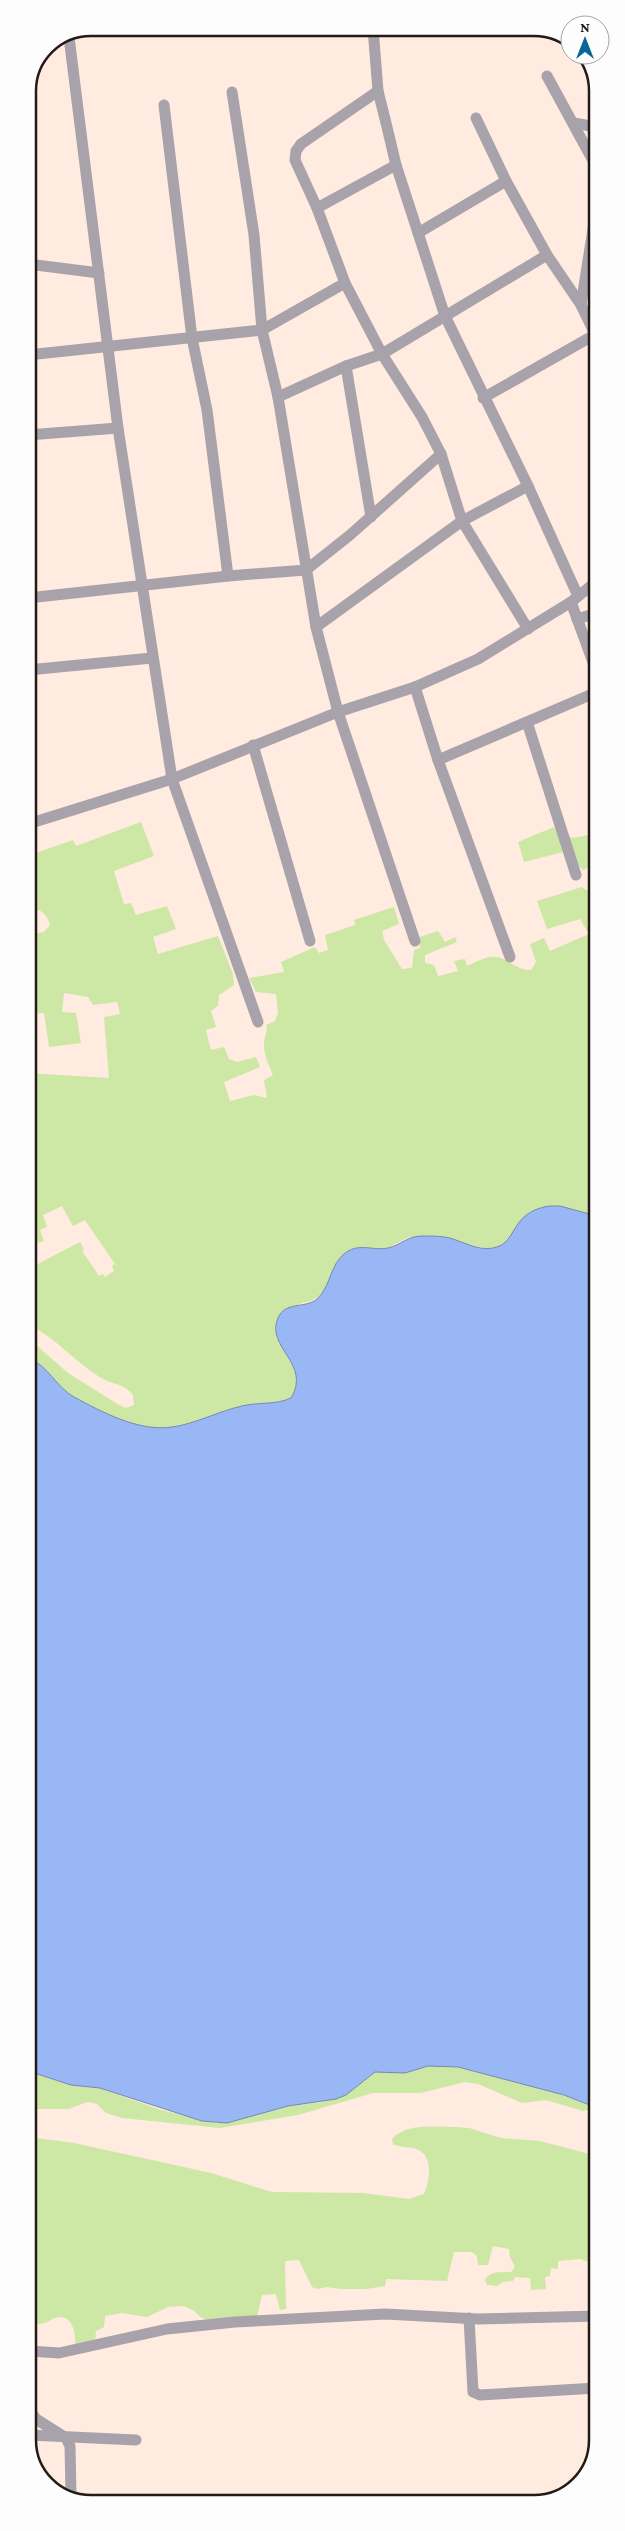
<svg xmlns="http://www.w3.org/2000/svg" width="625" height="2531" font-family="'Crimson Pro',serif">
<rect width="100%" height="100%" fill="#ffebe0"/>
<!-- green -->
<g fill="#cde7a5">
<path d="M 141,822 L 154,856 L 114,871 L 124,904 L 131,903 L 136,915 L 167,906 L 176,929 L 153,937 L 158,954 L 218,936 L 233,974 L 234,985 L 219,995 L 218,1006 L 211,1011 L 216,1027 L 206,1030 L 211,1050 L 224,1047 L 229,1059 L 237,1062 L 256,1057 L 260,1067 L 224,1082 L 230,1101 L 254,1095 L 267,1098 L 264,1080 L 273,1075 C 269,1065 263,1054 264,1042 C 265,1035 268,1032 266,1025 L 275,1021 L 278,1013 L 276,994 L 256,992 L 249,978 L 284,972 L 281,962 L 315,947 L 319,953 L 328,950 L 325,935 L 355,925 L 354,920 L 394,907 L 399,924 L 382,931 L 384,940 L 402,969 L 412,968 L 414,950 L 420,948 L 420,937 L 438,931 L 445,942 L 455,937 L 457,942 L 425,955 L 425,963 L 434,965 L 438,976 L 458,971 L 454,961 L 465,959 L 467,966 C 474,963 483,958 490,957 C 506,955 516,971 531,970 L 536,962 L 530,944 L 544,938 L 550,951 L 589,934 L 580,919 L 547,929 L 537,901 L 582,887 L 586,890 L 597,889 L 597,1216 L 560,1206 L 513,1233 L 499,1247 L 488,1249 L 440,1237 L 409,1237 L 388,1248 L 378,1248 L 337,1261 C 330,1281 324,1301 301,1303 L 276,1337 C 288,1356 305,1376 291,1398 C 276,1404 258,1402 242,1406 C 219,1411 194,1424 172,1427 C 139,1432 102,1412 74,1397 C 56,1387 48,1365 28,1358 L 28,1338 L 68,1373 L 119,1405 L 126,1408 L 134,1405 L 133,1395 C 125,1384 115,1385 103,1379 C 76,1363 56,1338 28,1324 L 28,1284 L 30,1277 L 28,1261 L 31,1261 L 34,1266 L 80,1242 L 84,1249 L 82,1251 L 99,1276 L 103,1274 L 105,1277 L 114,1271 L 112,1266 L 115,1264 L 85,1220 L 73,1226 L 62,1206 L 43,1215 L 47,1227 L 40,1230 L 44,1241 L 39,1243 L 32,1231 L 28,1232 L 28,1073 L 109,1078 L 104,1017 L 120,1014 L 117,1002 L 93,1005 L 88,997 L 64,993 L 62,1012 L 76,1013 L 81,1043 L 49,1047 L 44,1013 L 28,1014 L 28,935 L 44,932 L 50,925 C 47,912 40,910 28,907 L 28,872 L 36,868 L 33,854 L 73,840 L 76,846 Z"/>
<path d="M 554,827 C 563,844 581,836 597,833 L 597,868 L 595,865 L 583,870 L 577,864 L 571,850 L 524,862 L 518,842 Z"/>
<polygon points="448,2065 564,2095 597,2109 583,2111 546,2100 522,2103 478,2084 465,2082 421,2093 373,2093 298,2115 220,2128 122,2118 106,2113 97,2104 87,2102 69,2109 29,2109 28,2071 57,2081 100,2088 161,2110 217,2123 288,2106 322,2102 363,2082 375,2072 405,2073 428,2066"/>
<path d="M 455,2127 L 469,2128 L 501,2138 L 540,2141 L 597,2156 L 597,2265 L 580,2259 L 558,2261 L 558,2269 L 551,2268 L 550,2276 L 545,2277 L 546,2289 L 531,2290 L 530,2278 L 515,2277 L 513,2281 L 502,2282 L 497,2286 L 487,2285 L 485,2280 C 491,2270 501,2273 511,2272 L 515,2267 L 510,2257 L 509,2249 L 493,2246 L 488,2265 L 478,2265 L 477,2256 L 472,2252 L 454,2252 L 447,2281 L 386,2279 L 385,2286 L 366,2289 L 340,2289 L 327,2287 L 317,2289 L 312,2287 L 299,2260 L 285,2261 L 286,2309 L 280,2310 L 276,2294 L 262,2295 L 256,2321 L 222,2324 L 202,2318 L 193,2310 L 184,2306 L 168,2307 L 147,2317 L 122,2313 L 105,2316 L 104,2327 L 96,2331 L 95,2341 L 75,2346 C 76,2335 73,2312 55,2318 C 47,2321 46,2324 36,2324 L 35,2336 L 29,2343 L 29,2137 L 74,2143 L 211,2173 L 272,2192 L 363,2193 L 409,2199 L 424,2194 C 430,2180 434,2155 416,2149 C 408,2146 400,2148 393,2144 L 392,2139 C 406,2123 435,2127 455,2127 Z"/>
</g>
<!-- water -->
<path fill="#99b7f5" stroke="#7688b2" d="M 549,1206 L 560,1206 L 597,1216 L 597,2108 L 564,2095 L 458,2067 L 428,2066 L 405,2073 L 375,2072 L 346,2095 L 336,2099 L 288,2106 L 227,2123 L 202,2121 L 100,2088 L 71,2085 L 28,2071 L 28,1358 C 48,1365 56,1387 74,1397 C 102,1412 139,1432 172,1427 C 195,1424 219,1411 242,1406 C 258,1402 276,1405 291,1398 C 312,1364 265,1347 278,1318 C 285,1301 305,1309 317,1299 C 331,1286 330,1265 344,1254 C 358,1242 372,1251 388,1248 C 402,1245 406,1236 423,1236 C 433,1236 444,1236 453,1239 C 468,1244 482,1252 497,1247 C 510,1243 513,1228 522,1219 C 530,1211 538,1208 549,1206 Z"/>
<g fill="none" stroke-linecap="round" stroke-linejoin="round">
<!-- minor -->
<g stroke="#a8a2ab" stroke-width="11">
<polyline points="373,28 378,91 387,127 396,165 445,316 528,486 578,596"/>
<polyline points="69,37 118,428 172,779 258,1022"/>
<polyline points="547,76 596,166"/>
<polyline points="378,91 301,144 296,151 295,160 317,208 345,283 382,354 422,417 441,454 462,521 528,629"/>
<polyline points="232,92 254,235 262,330 278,397 316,627 338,712 415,941"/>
<polyline points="164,105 192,338 207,410 228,576"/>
<polyline points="476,118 506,181 547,255 581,305 596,336"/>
<polyline points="574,123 596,127"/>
<polyline points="317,208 396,165"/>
<polyline points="418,233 506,181"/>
<polyline points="28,264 99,273"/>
<polyline points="581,305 596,210"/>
<polyline points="28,355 262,330 345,283"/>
<polyline points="346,366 371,517"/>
<polyline points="278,397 346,366 382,354 547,255"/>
<polyline points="483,398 596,334"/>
<polyline points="28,435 118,428"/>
<polyline points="28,598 228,576 306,570 350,535 441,454"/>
<polyline points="571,602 597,673"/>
<polyline points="577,619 597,613"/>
<polyline points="316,627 462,521 528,486"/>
<polyline points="28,670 152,658"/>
<polyline points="415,687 438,760 510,957"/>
<polyline points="527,722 576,875"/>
<polyline points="253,745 310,941"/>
<polyline points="438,760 597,692"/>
<polyline points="28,824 172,779 338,712 415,687 478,659 571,602 597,581"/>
<polyline points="469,2318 473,2392 480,2395 597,2388"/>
<polyline points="29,2351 59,2353 167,2329 235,2322 385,2314 478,2319 597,2316"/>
<polyline points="29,2409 36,2419 66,2438 70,2446 71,2495"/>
<polyline points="29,2435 136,2440"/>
</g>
</g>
<!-- crop -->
<path d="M0 0H625V2531H0ZM91 36H534A55 55 0 0 1 589 91V2440A55 55 0 0 1 534 2495H91A55 55 0 0 1 36 2440V91A55 55 0 0 1 91 36Z" fill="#fdfdfd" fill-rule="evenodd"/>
<path fill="none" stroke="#241b16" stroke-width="2.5" d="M91 36H534A55 55 0 0 1 589 91V2440A55 55 0 0 1 534 2495H91A55 55 0 0 1 36 2440V91A55 55 0 0 1 91 36Z"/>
<!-- north arrow -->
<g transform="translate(585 40)"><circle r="24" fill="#fdfdfd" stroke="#a6a3a1"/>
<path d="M0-4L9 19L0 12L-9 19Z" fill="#086796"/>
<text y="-8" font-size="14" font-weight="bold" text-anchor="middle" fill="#241b16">N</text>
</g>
</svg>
